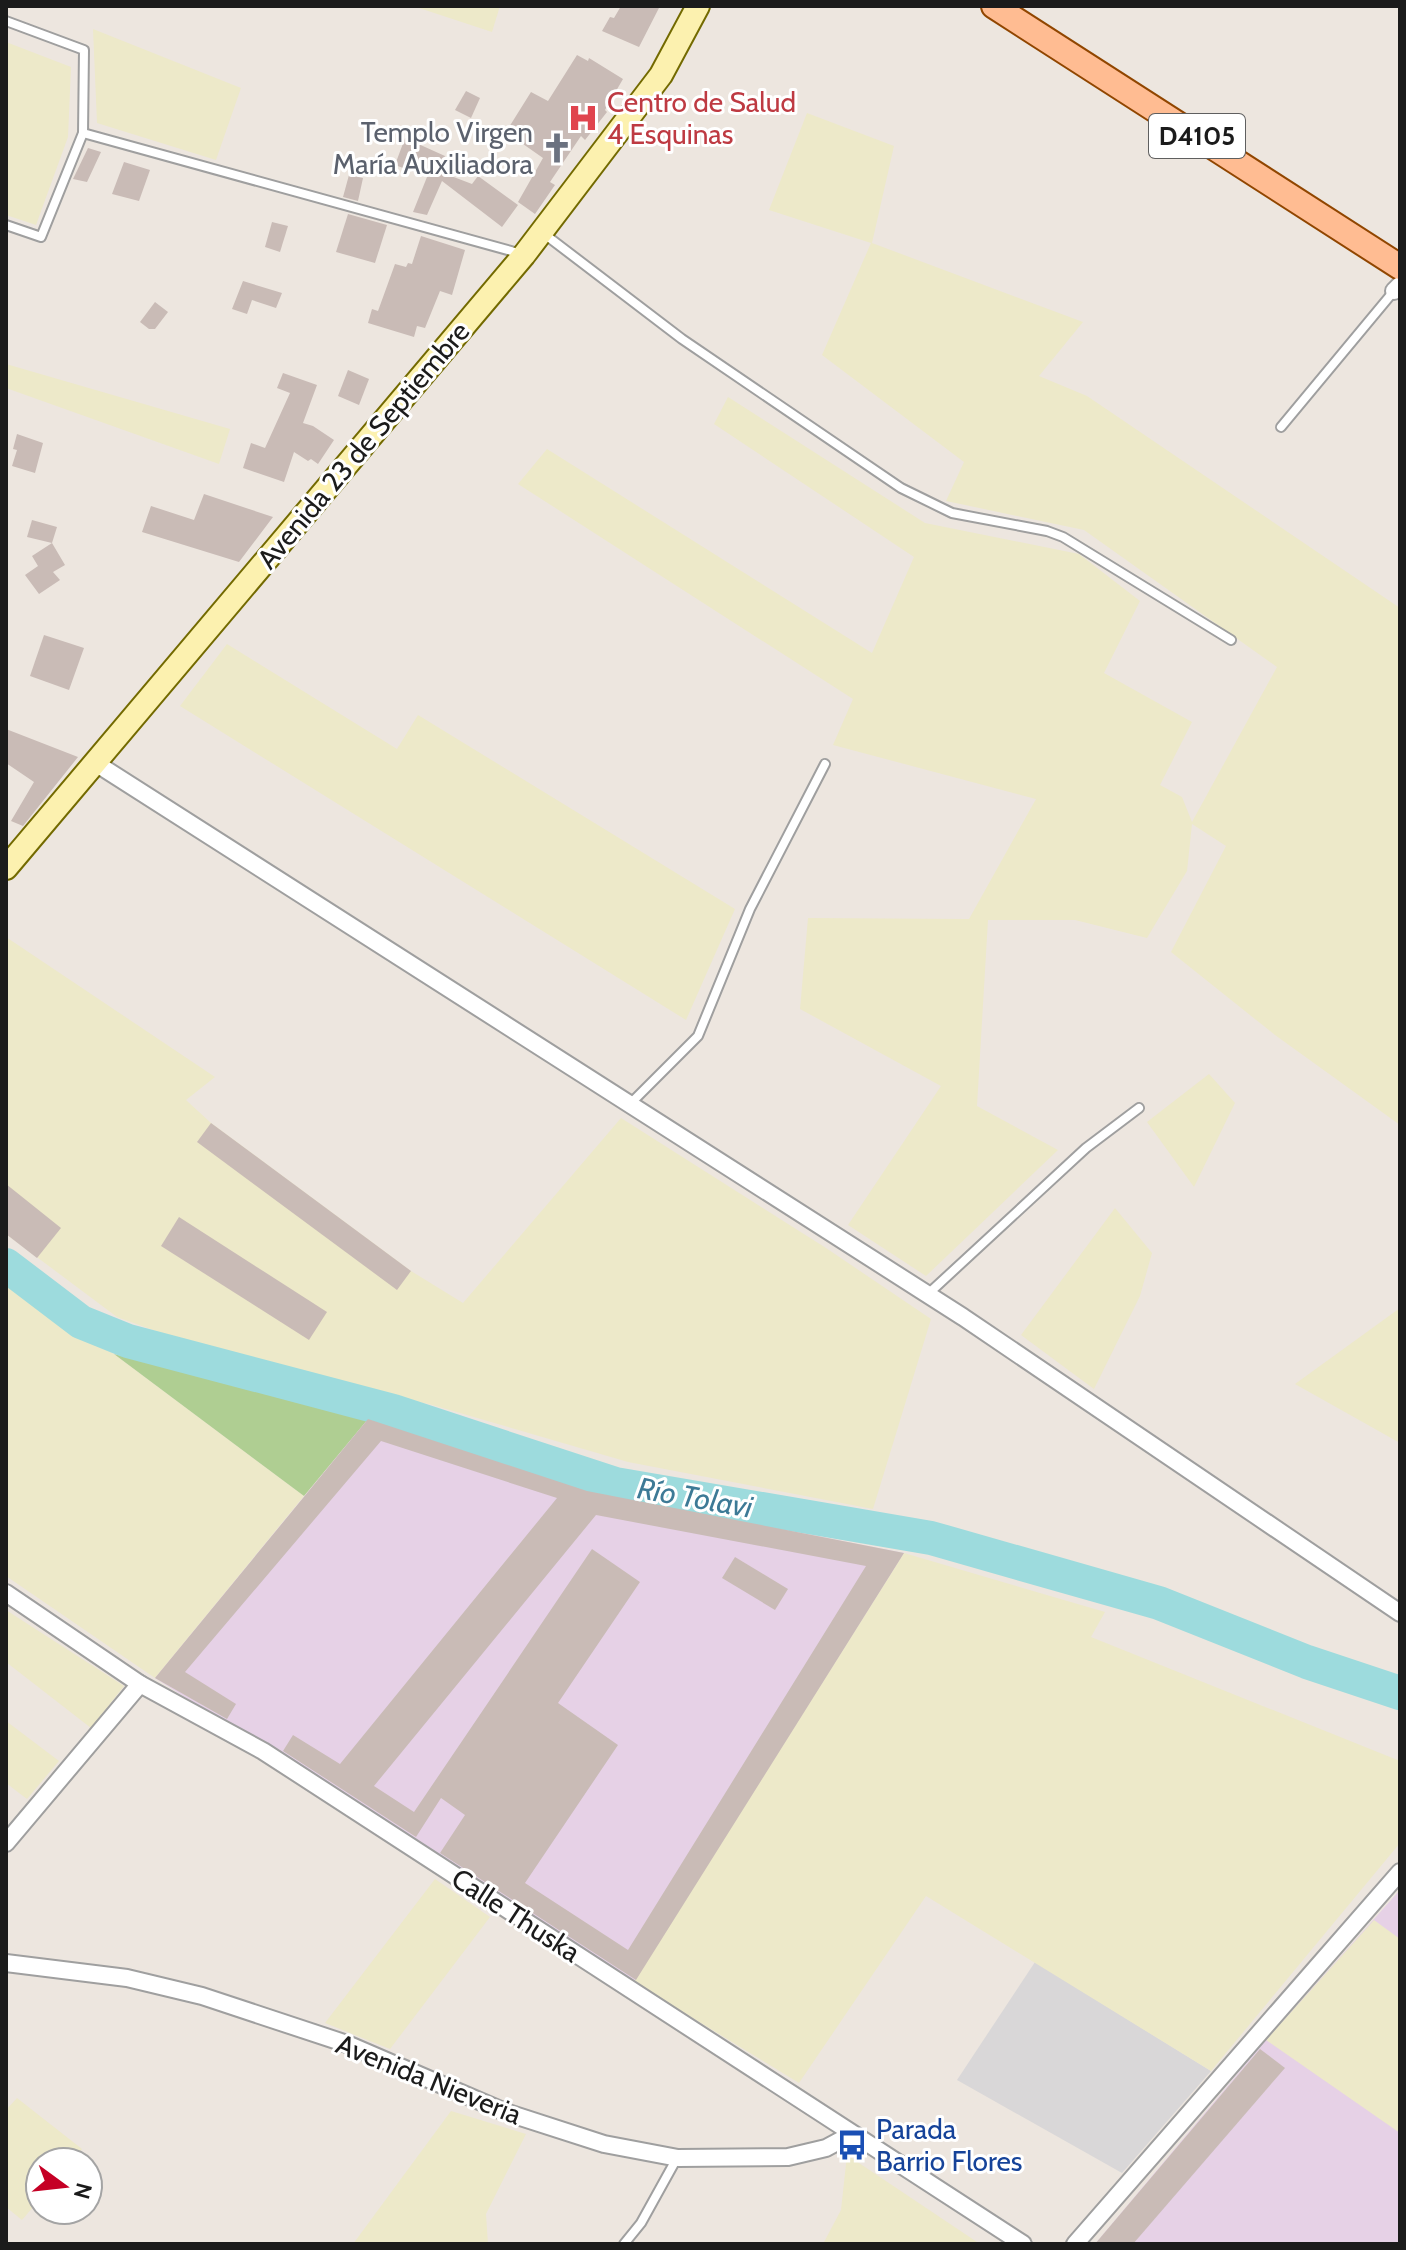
<svg xmlns="http://www.w3.org/2000/svg" width="1406" height="2250" font-family="Cabin,sans-serif">
<rect width="100%" height="100%" fill="#ede6df"/>
<!-- residential -->
<polygon fill="#d9d7d8" points="1035,1962 1211,2071 1122,2173 957,2080"/>
<!-- industrial -->
<g fill="#e6d1e6">
<polygon points="368,1419 587,1491 904,1553 634,1982 281,1754 224,1722 155,1678"/>
<polygon points="1400,1890 1400,2244 1095,2244 1266,2040"/>
</g>
<!-- farmland -->
<g fill="#ede9c9">
<polygon points="413,6 500,6 492,32"/>
<polygon points="93,29 241,88 216,160 97,123"/>
<polygon points="6,42 71,67 68,137 36,225 6,215"/>
<polygon points="807,113 894,146 872,243 1083,322 1039,376 1087,396 1400,608 1400,1125 1275,1035 1171,952 1226,846 1192,824 1187,871 1147,938 1075,920 988,920 977,1106 1058,1150 926,1276 848,1225 941,1086 800,1009 808,918 969,919 1036,799 833,745 853,699 518,484 547,449 872,653 914,557 714,424 728,397 925,523 1079,554 1140,601 1104,673 1192,722 1160,785 1182,797 1192,822 1277,667 1084,530 946,501 964,462 822,355 871,243 769,210"/>
<polygon points="6,364 230,429 219,464 6,388"/>
<polygon points="227,644 397,749 418,715 735,909 686,1020 180,706"/>
<polygon points="6,937 215,1077 186,1100 211,1123 411,1271 463,1303 621,1118 826,1248 931,1319 873,1509 628,1462 429,1404 386,1396 189,1343 117,1317 6,1234"/>
<polygon points="1209,1074 1235,1103 1194,1187 1147,1122"/>
<polygon points="1115,1208 1152,1253 1140,1296 1094,1389 1021,1335"/>
<polygon points="6,1283 57,1321 114,1354 304,1496 155,1678 6,1576"/>
<polygon points="1400,1308 1400,1443 1295,1384"/>
<polygon points="904,1553 1105,1612 1091,1637 1400,1761 1400,1843 1211,2071 926,1896 799,2083 634,1982"/>
<polygon points="6,1610 124,1686 91,1728 6,1662"/>
<polygon points="6,1721 59,1761 27,1799 6,1783"/>
<polygon points="435,1879 490,1917 390,2049 325,2023"/>
<polygon points="1374,1920 1400,1939 1400,2133 1266,2040"/>
<polygon points="17,2098 82,2149 71,2162 40,2162 40,2199 22,2220 6,2207 6,2110"/>
<polygon points="451,2111 526,2134 486,2214 488,2244 353,2244"/>
<polygon points="847,2155 980,2244 823,2244 841,2210"/>
</g>
<!-- forest -->
<polygon fill="#afce92" points="114,1354 368,1419 304,1496"/>
<g fill="none" stroke-linecap="round" stroke-linejoin="round">
<!-- river -->
<polyline stroke="#9ddbdd" stroke-width="34" points="6,1265 81,1322 128,1341 393,1411 615,1484 931,1538 1159,1603 1307,1662 1400,1693"/>
</g>
<!-- building -->
<g fill="#c9bbb6" fill-rule="evenodd">
<polygon points="621,6 660,6 639,47 602,31 610,17 614,18"/>
<polygon points="577,55 588,61 589,58 623,79 605,110 607,112 585,140 581,136 550,182 555,185 535,214 518,202 543,158 506,132 531,92 548,101"/>
<polygon points="466,91 480,98 471,118 455,110"/>
<polygon points="405,138 445,156 438,171 472,184 478,176 518,205 502,227 442,181 427,215 413,212 427,177 395,165"/>
<polygon points="88,148 101,152 87,182 73,179"/>
<polygon points="124,162 150,170 139,201 112,194"/>
<polygon points="349,175 363,178 358,201 343,197"/>
<polygon points="348,214 387,225 375,263 336,252"/>
<polygon points="272,222 288,226 280,252 265,247"/>
<polygon points="421,236 465,250 452,295 440,291 425,328 417,326 414,337 368,323 372,309 378,311 395,264 406,267 408,263 412,264"/>
<polygon points="243,281 282,293 276,308 252,300 247,314 232,309"/>
<polygon points="155,302 168,312 155,329 149,329 140,322"/>
<polygon points="348,370 369,379 359,405 338,396"/>
<polygon points="283,373 317,385 303,423 313,426 334,440 318,464 311,459 308,461 294,452 284,482 243,468 251,443 265,448 290,393 277,388"/>
<polygon points="17,434 43,443 35,473 12,466 17,450 13,449"/>
<polygon points="204,494 273,517 239,562 142,532 151,506 194,520"/>
<polygon points="32,520 57,527 52,543 27,537"/>
<polygon points="52,543 65,565 53,572 60,580 39,594 25,575 38,566 32,556"/>
<polygon points="44,635 84,648 69,690 30,676"/>
<polygon points="6,729 78,757 23,826 11,821 34,782 6,763"/>
<polygon points="211,1123 411,1271 397,1290 197,1142"/>
<polygon points="6,1184 61,1228 37,1258 6,1234"/>
<polygon points="179,1217 327,1312 309,1340 161,1246"/>
<path d="M 368,1419 L 587,1491 L 904,1553 L 636,1980 L 440,1853 L 465,1815 L 441,1798 L 416,1837 L 283,1751 L 293,1735 L 340,1764 L 557,1498 L 381,1441 L 185,1672 L 236,1704 L 227,1719 L 155,1678 ZM 596,1515 L 866,1566 L 628,1950 L 525,1883 L 618,1745 L 558,1703 L 640,1582 L 592,1549 L 414,1812 L 374,1786 Z"/>
<polygon points="735,1557 788,1589 775,1610 722,1578"/>
<polygon points="1260,2049 1285,2068 1133,2244 1095,2244"/>
</g>
<g fill="none" stroke-linecap="round" stroke-linejoin="round">
<!-- lane casing -->
<g stroke="#9f9f9f" stroke-width="12">
<g id="lane">
<polyline points="6,21 84,50 83,133 41,237 6,225"/>
<polyline points="83,133 522,254"/>
<polyline points="543,233 682,339 901,488 952,513 1047,531 1063,537 1231,640"/>
<polyline points="1281,427 1394,291"/>
<polyline points="630,1104 698,1036 750,909 825,764"/>
<polyline points="928,1294 1086,1148 1139,1108"/>
<polyline points="624,2244 641,2223 677,2158"/>
</g>
</g>
<!-- street casing -->
<g stroke="#9f9f9f" stroke-width="20">
<g id="street">
<polyline points="1394,291 1400,285"/>
<polyline points="94,762 963,1317 1400,1613"/>
<polyline points="6,1593 140,1684 263,1751 1023,2244"/>
<polyline points="6,1843 140,1684"/>
<polyline points="6,1963 127,1978 202,1996 347,2044 505,2112 604,2144 678,2158 788,2157 826,2148 852,2134"/>
<polyline points="1075,2244 1400,1872"/>
</g>
</g>
<!-- secondary casing -->
<g stroke="#736a00" stroke-width="26">
<polyline id="secondary" points="6,868 524,255 661,75 698,6"/>
</g>
<!-- primary casing -->
<g stroke="#914600" stroke-width="28">
<polyline id="primary" points="994,6 1400,267"/>
</g>
<!-- lane -->
<use href="#lane" stroke="#fff" stroke-width="8"/>
<!-- street -->
<use href="#street" stroke="#fff" stroke-width="16"/>
<!-- secondary -->
<use href="#secondary" stroke="#fcf1af" stroke-width="22"/>
<!-- primary -->
<use href="#primary" stroke="#ffbc92" stroke-width="24"/>
</g>
<!-- icons -->
<defs>
<g id="hospital-bare" transform="scale(2.4)"><path d="M-5-5h3v3.5h4V-5h3V5h-3V1.5h-4V5h-3Z" fill="#e0444e" stroke="#fff" stroke-width="2.5" paint-order="stroke"/></g>
<g id="church-bare" transform="scale(2.4)"><path d="M-1.2-6h2.4v3.5h3.3v2.4h-3.3V6h-2.4V-.1h-3.3v-2.4h3.3Z" fill="#6b7280" stroke="#fff" stroke-width="2.5" paint-order="stroke"/></g>
<g id="bus-bare" transform="scale(2.4)"><path d="M-5-6H5V4H4V6H2V4H-2V6H-4V4H-5ZM-3.5-4V0h7V-4ZM-3.5 1.2v1.5H-2V1.2ZM2 1.2v1.5H3.5V1.2Z" fill="#1a4fb4" stroke="#fff" stroke-width="2.5" paint-order="stroke"/></g>
</defs>
<g fill-rule="evenodd">
<use href="#hospital-bare" x="583" y="118"/>
<use href="#church-bare" x="557" y="148"/>
<use href="#bus-bare" x="852" y="2145"/>
</g>
<g text-anchor="middle" stroke-width="6" stroke-linejoin="round" paint-order="stroke">
<!-- shield labels -->
<rect fill="#fff" stroke="#5f5f5f" stroke-width="2" x="1149" y="114" width="96" height="44" rx="6"/>
<g font-size="26" font-weight="bold" fill="#1b1b1b">
<text x="1197" y="145">D4105</text>
</g>
<!-- health labels -->
<g font-size="28" fill="#be3a42" stroke="#fff" text-anchor="start">
<text x="607" y="112">Centro de Salud<tspan x="607" dy="32">4 Esquinas</tspan></text>
</g>
<!-- worship labels -->
<g font-size="28" fill="#5b616d" stroke="#fff" text-anchor="end">
<text x="533" y="142">Templo Virgen<tspan x="533" dy="32">María Auxiliadora</tspan></text>
</g>
<!-- street labels -->
<g font-size="28" fill="#1b1b1b" stroke="#fff">
<text transform="translate(363 445) rotate(-50)" y="10">Avenida 23 de Septiembre</text>
<text transform="translate(516 1915) rotate(33)" y="10">Calle Thuska</text>
<text transform="translate(429 2079) rotate(22)" y="10">Avenida Nieveria</text>
</g>
<!-- transit labels -->
<g font-size="28" fill="#164399" stroke="#fff" text-anchor="start">
<text x="876" y="2139">Parada<tspan x="876" dy="32">Barrio Flores</tspan></text>
</g>
<!-- water labels -->
<g font-size="30" font-style="italic" fill="#3d7a96" stroke="#fff">
<text transform="translate(695 1498) rotate(10)" y="10">Río Tolavi</text>
</g>
</g>
<!-- border -->
<rect width="1406" height="2250" fill="none" stroke="#1b1b1b" stroke-width="16"/>
<!-- north arrow -->
<g transform="translate(64 2186) rotate(105)"><circle r="38" fill="#ffffff" stroke="#a4a4a4" stroke-width="2"/>
<path d="M0-6L14 30L0 20L-14 30Z" fill="#c50025"/>
<text y="-12" font-size="22" font-weight="bold" text-anchor="middle" fill="#1b1b1b">N</text>
</g>
</svg>
